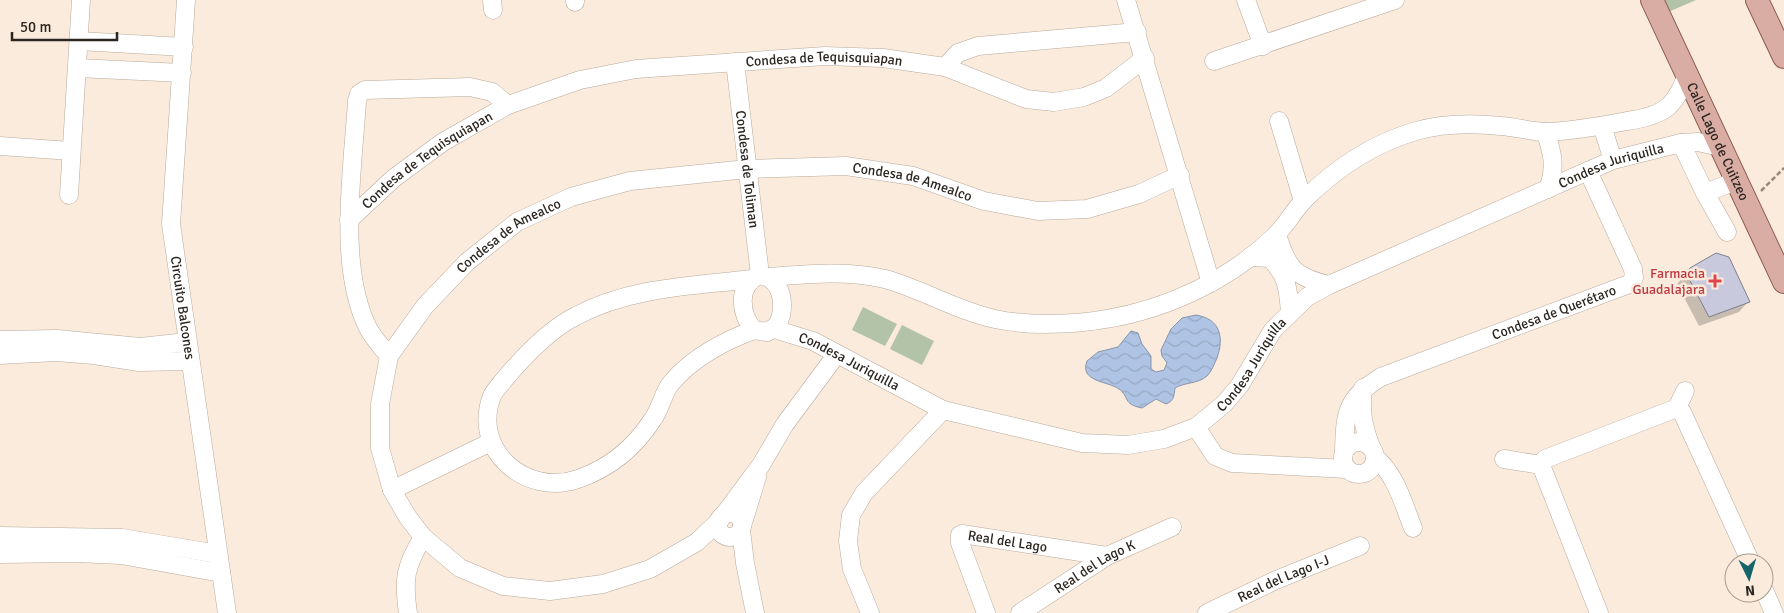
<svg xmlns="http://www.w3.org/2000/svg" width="1784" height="613" font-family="Signika,sans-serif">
<defs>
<pattern id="water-waves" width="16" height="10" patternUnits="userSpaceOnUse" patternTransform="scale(1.25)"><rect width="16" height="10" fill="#afc4e4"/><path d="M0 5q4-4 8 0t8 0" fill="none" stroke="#97a8c3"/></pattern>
</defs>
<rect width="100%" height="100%" fill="#fbebdc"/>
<!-- garden -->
<g fill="#b2c3a7">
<polygon points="1652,0 1696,0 1659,16"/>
<polygon points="863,307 897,324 885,346 852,330"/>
<polygon points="902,325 934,341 922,365 890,349"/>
</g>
<!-- water -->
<path fill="url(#water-waves)" stroke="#8895aa" d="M 1196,315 C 1221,319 1224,338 1217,358 C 1214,364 1212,371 1207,376 C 1198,384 1185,382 1175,388 C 1174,396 1174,401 1166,404 L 1156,399 L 1142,408 C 1122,404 1130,397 1119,389 C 1108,381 1079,382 1087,361 L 1098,352 L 1118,347 L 1131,331 L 1138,333 L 1142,344 L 1151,356 L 1151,369 L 1156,372 L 1164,370 L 1167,363 L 1162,356 L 1161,350 L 1171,329 L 1182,318 Z"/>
<!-- shadow -->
<polygon fill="#0003" points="1690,269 1748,302 1739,312 1699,326 1677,284"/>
<!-- building -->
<polygon fill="#c8c9dc" stroke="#7e8091" points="1716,253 1729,257 1750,302 1709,317 1686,273 1690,268"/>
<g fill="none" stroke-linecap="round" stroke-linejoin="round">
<!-- minor casing -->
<g stroke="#b8aa9c" stroke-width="19">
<g id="minor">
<path id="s1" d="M 186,0 L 171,224 L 227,613"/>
<polyline points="492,0 493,10"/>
<polyline points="575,0 575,2"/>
<polyline points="1126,0 1211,283"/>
<polyline points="1246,0 1263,46"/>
<polyline points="79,41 184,47"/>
<polyline points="1214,61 1395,0"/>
<path id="s2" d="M 735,62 L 760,275"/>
<polyline points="945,67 958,53 978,46 1137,32"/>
<polyline points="78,68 182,73"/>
<polyline points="1279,121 1303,201"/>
<polyline points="1602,126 1613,160"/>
<path d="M 1545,132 C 1553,152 1556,169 1548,189"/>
<polyline points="1681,143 1705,193 1736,181"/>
<polyline points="0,146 71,151"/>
<polyline points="1705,193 1727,232"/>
<polyline points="69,195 81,0"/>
<path id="s3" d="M 349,220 L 394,178 L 443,142 L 508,105 L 580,80 L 636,69 L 825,56 L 883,58 L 945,67 L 1026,99 L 1054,102 L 1084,97 L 1106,88 L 1145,58"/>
<path d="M 1277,234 C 1287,268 1294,277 1329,285"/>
<path d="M 1250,257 L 1270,258 C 1287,276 1288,287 1290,312"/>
<path d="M 760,275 C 784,279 786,308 777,326 L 767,332 L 754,330 C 740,315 736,284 760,275 Z"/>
<path d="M 769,277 C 807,274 847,270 885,279 C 922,289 957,311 995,319 C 1027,326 1073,325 1106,319 C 1168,309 1231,279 1276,235 C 1287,224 1294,210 1305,199 C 1337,167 1372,144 1416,131 C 1444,123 1473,123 1501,126 C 1516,127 1532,132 1547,132 C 1573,131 1601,126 1627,121 C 1641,119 1659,115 1669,106 C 1678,97 1682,87 1687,75"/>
<path d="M 752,279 C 693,286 630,287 576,316 C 548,330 523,357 503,381 C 500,385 494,391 492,396 C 471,450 526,497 578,479 C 610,468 635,447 653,419 C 661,408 663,392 672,382 C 692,358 726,340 754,330"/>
<path id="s4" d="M 774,329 L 813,341 L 943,410 L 1082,443 L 1128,445 L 1164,439 L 1196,427 L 1224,404 L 1240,385 L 1273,330 L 1307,297 L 1329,285 L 1613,160 L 1681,143 L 1698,142 L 1720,147"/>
<polyline points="0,340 57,339 140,347 187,342"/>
<polyline points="0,355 56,352 94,355 139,362 189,361"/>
<path d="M 389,356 C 382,347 373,338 368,328 C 337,266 353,168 357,101 L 359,94 L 365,90 L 470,87 L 492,92 L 508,105"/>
<path d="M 1363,388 C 1360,410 1363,426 1371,447"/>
<polyline points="1677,408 1682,412 1751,563"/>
<polyline points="1677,408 1685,391"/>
<polyline points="1196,427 1215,456 1232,463 1347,469"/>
<circle cx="1359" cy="458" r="16"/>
<path id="s5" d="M 1344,452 C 1345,412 1346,399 1381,377 L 1629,284 L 1634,278 L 1633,269 L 1588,171"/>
<path d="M 1375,457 C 1396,475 1403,503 1413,528"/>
<polyline points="1504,459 1541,465"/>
<polyline points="392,490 491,442"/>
<circle cx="730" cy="525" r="12"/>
<polyline points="723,516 761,465 785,424 837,354"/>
<path id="s6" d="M 720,520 L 697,542 L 650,569 L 603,584 L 550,591 L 503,586 L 460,568 L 423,537 L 407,516 L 392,490 L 380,448 L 380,404 L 389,356 L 425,306 L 467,262 L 517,222 L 571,197 L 630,181 L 747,169 L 846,166 L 913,176 L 984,201 L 1038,211 L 1087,209 L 1139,194 L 1180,175"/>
<polyline points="742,526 757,477"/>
<polyline points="741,530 745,563 755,613"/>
<polyline points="0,536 122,538 218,554"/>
<polyline points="0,554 76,553 121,555 221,573"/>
<polyline points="1764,590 1774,613"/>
<path d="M 408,613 C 403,579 405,567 423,537"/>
<polyline points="870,613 852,569 848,541 851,515 864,493 943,410"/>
<path id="s7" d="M 986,613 L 960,543 L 960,535 L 962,534 L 1107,556"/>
<path id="s8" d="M 1020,613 L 1107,556 L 1172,527"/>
<path id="s9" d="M 1207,613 L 1276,580 L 1360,546"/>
<polyline points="1599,613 1541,465 1545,459 1677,408"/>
</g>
</g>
<!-- major casing -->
<g stroke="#8e5b4f" stroke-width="24">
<g id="major">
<path id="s10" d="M 1652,0 L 1784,282"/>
<polyline points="1757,0 1784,57"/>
</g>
</g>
<!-- path -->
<polyline stroke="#94897f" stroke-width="2.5" stroke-dasharray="5 2.5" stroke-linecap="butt" points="1761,191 1784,168"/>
<!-- minor -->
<use href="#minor" stroke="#fff" stroke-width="18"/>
<!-- major -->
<use href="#major" stroke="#daada4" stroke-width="22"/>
</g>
<!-- markers -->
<path fill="#e0444e" stroke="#fbebdc" stroke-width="2" d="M1712.5 273.5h5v5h5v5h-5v5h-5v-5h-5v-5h5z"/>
<g text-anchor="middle" stroke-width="5" stroke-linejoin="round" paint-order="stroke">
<!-- street labels -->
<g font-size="14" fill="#2c2621" stroke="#fbebdc">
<text dy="5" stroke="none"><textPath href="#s3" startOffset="519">Condesa de Tequisquiapan</textPath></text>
<text dy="5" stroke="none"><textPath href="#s10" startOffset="156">Calle Lago de Cuitzeo</textPath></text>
<text dy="5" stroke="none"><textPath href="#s3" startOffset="99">Condesa de Tequisquiapan</textPath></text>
<text dy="5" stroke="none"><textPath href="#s4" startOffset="952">Condesa Juriquilla</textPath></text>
<text dy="5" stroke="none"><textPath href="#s2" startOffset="108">Condesa de Toliman</textPath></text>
<text dy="5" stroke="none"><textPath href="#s6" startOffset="1116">Condesa de Amealco</textPath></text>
<text dy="5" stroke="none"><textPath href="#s6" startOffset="696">Condesa de Amealco</textPath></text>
<text dy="5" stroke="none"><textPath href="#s1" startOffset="309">Circuito Balcones</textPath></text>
<text dy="5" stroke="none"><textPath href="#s5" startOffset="274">Condesa de Querétaro</textPath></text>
<text dy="5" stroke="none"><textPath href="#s4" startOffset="82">Condesa Juriquilla</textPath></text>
<text dy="5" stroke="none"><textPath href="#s4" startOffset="532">Condesa Juriquilla</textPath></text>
<text dy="5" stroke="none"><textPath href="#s7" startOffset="131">Real del Lago</textPath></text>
<text dy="5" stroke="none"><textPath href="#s8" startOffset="88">Real del Lago K</textPath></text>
<text dy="5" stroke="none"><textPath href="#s9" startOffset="84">Real del Lago I-J</textPath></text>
</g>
<!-- health labels -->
<g font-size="14" fill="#be3a42" stroke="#fbebdc" text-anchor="end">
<text x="1705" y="278">Farmacia<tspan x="1705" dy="16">Guadalajara</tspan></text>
</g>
</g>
<!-- north arrow -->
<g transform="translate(1749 578) rotate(175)"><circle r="24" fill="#fbebdc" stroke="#a89c91"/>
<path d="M0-4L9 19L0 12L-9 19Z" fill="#156469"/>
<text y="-8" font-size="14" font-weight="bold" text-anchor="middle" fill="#2c2621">N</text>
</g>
<!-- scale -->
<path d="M12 32v8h105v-8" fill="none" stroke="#2c2621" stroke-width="2.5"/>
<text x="20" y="32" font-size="15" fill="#2c2621" stroke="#fbebdc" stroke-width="4" paint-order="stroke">50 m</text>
</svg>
